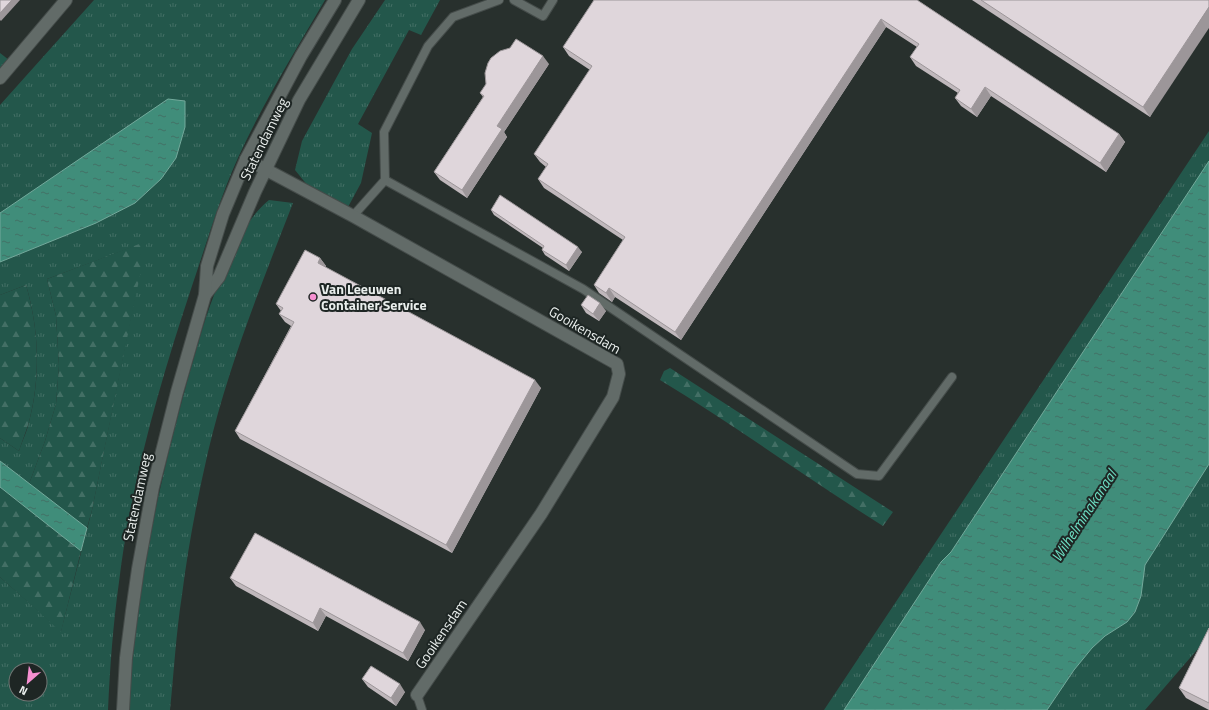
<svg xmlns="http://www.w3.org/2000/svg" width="1209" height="710" font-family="'Titillium Web',sans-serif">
<defs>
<pattern id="grass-tufts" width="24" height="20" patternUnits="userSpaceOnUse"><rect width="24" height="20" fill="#23574b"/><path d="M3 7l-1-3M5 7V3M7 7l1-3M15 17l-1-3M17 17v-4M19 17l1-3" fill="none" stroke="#436f65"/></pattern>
<pattern id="forest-firs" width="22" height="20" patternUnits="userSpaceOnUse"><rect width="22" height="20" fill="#23574b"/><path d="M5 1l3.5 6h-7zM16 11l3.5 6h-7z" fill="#436f65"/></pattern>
<pattern id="water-ripples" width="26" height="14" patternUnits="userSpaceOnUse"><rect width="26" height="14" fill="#408d7a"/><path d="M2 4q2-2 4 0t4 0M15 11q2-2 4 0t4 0" fill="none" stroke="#427166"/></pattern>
</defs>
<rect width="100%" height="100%" fill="#28302d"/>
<!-- grass -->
<g fill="url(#grass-tufts)" fill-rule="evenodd">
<path d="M 94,0 L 325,0 C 297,48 268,95 244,145 C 222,190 208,239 192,286 C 160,382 131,482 119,582 C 113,625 110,667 108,710 L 0,710 L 0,577 L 61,631 L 92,510 L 146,242 L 47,279 L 56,316 L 59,366 L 56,404 L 45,441 L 29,484 L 0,461 L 0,438 L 19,451 C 22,441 27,432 29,422 C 41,377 39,329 26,285 L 0,295 L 0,262 L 96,223 L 135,203 L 161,179 L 176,158 L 185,127 L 169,99 L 0,213 L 0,105 ZM 16,670 L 40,670 L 40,694 L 16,694 Z"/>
<polygon points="385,0 440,0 421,35 409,30 358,124 372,133 361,183 348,207 308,186 295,170 302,141 352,49"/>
<polygon points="0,53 9,60 0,71"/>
<polygon points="1209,131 1209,161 951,552 941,562 844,710 824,710"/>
<path d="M 269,200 L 293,203 C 261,285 228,367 208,452 C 197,500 188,547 182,595 C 176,633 174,672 170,710 L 129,710 C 131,638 144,568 158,498 C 170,444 184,390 200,337 C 208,308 220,280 231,252 C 239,235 254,212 269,200 Z"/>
<polygon points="1209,464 1209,636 1145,710 1047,710 1074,670 1092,648 1105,636 1127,622 1135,612 1141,596 1145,565"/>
</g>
<!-- forest -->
<g fill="url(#forest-firs)">
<polygon points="147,241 92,510 87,528 29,484 45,441 56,404 59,366 56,316 47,279"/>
<path d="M 26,285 C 39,329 41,377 29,422 C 26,432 22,441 19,451 L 0,438 L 0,295 Z"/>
<path d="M 670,368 L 893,512 L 883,526 C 808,479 736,426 660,380 L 664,371 Z"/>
<polygon points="0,487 81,551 61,632 0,577"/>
</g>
<!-- water -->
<g fill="url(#water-ripples)" stroke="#73aa9c">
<polygon points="168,99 185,101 185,127 176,158 161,179 135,203 96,223 0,262 0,213"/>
<polygon points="1209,161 1209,464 1145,565 1141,596 1135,612 1127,622 1105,636 1092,648 1074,670 1047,710 844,710 941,562 951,552"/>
<polygon points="0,461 87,528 81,551 0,487"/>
</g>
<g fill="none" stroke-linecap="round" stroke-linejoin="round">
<!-- lane casing -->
<g stroke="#454c4a" stroke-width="10">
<g id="lane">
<polyline points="514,0 543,16 553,0"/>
<polyline points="385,180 583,289 857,474 879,476 952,377"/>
<polyline points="353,216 385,180 384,132 428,46 453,17 499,0"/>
<polyline points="417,695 422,710"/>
</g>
</g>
<!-- street casing -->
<g stroke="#454c4a" stroke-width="14">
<g id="street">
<polyline points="0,78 66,0"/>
<polyline points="246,159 353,216 617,364 619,374 613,397 541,514 417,695"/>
</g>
</g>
<!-- secondary casing -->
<g stroke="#454c4a" stroke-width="14">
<g id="secondary">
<polyline points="205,295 219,277 255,192 299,100 359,0"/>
<polyline points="123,710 126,658 132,611 138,569 153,487 177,392 205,295 207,266 223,214 246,159 301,56 335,0"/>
</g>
</g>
<!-- lane -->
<use href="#lane" stroke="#626b68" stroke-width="8"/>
<!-- street -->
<use href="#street" stroke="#626b68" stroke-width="12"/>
<!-- secondary -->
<use href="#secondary" stroke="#626b68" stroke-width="12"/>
</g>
<!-- wall -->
<g fill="#c0b8bc">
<polygon points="917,0 1119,134 1125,142 1106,172 991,96 977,117 961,106 955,98 958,93 916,66 910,57 917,47 886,27 681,340 615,297 612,302 599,293 594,285 623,240 544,188 538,179 546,167 540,162 534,154 590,70 569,56 563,47"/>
<polygon points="972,0 1209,0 1150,117"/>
<polygon points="549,64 504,132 507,137 467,198 440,180 434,172 483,97 480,93"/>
<polygon points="491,210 582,252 569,271 545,255 542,250 543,248 494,215"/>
<polygon points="320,258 326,266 325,267 541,388 452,553 240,439 235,431 291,326 285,322 279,314 281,311 276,304"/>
<polygon points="581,305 606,311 599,321 586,313"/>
<polygon points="230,578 425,630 408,661 326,616 318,631 236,586"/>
<polygon points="1209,628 1209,710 1186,698 1179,688"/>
<polygon points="362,679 405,692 396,706 368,687"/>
</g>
<!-- shaded-wall -->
<g fill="#9c9699">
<polygon points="12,0 20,0 1,21 0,20 0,13"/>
<polygon points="1209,7 1209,28 1150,117 1143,107"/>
<polygon points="881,19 886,27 681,340 675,332"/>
<polygon points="543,56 549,64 504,132 507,137 467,198 462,190 497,126"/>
<polygon points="985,87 991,96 977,117 971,109"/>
<polygon points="1119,134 1125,142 1106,172 1100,163"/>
<polygon points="578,247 582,252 569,271 566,265"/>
<polygon points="320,258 326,266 323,271 318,263"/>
<polygon points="609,288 615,297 612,302 606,293"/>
<polygon points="600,303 606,311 599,321 593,314"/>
<polygon points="535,380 541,388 452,553 446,545"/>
<polygon points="320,608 326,616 318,631 313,623"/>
<polygon points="420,622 425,630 408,661 403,653"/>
<polygon points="400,684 405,692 396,706 391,698"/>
</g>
<!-- building -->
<g fill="#dfd6db" stroke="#9c9699">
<polygon points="0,0 12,0 0,13"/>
<polygon points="594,0 917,0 1119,134 1100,163 985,87 971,109 955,98 960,90 910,57 919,44 881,19 675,332 609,288 606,293 594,285 625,237 538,179 548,164 534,154 592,66 563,47"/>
<polygon points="981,0 1209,0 1209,7 1143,107"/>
<polygon points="516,39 543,56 497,126 502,129 462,190 434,172 484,96 480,93 486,84 485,73 488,63 491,58 500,51 510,48"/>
<polygon points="500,195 578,247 566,265 542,250 544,246 491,210"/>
<polygon points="305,250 320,258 318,263 535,380 446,545 235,431 294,322 279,314 283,308 276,304"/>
<polygon points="588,295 600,303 593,314 581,305"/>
<polygon points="255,533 420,622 403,653 320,608 313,623 230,578"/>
<polygon points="1209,628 1209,703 1179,688"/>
<polygon points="371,666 400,684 391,698 362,679"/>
</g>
<!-- markers -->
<circle fill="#f690d1" stroke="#1e2624" stroke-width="1.5" cx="313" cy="297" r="4"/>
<g text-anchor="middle" stroke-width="4" stroke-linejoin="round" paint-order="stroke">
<!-- street labels -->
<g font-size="14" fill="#eaefed" stroke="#1e2624">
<text transform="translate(264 139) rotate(-64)" y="5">Statendamweg</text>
<text transform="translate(585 330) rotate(30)" y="5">Gooikensdam</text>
<text transform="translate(137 497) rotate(-78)" y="5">Statendamweg</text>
<text transform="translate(441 634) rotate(-56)" y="5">Gooikensdam</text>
</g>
<!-- poi labels -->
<g font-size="14" font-weight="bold" fill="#eaefed" stroke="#1e2624" text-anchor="start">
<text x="321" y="294">Van Leeuwen<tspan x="321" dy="16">Container Service</tspan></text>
</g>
<!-- water labels -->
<g font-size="15" font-style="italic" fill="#6cddc2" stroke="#1e2624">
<text transform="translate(1084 516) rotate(-57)" y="5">Wilhelminakanaal</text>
</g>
</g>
<!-- north arrow -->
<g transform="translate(28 682) rotate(208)"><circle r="19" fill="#1e2624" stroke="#707674"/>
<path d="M0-3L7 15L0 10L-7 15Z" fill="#f690d1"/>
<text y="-6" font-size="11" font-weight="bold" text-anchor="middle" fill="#eaefed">N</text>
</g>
</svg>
